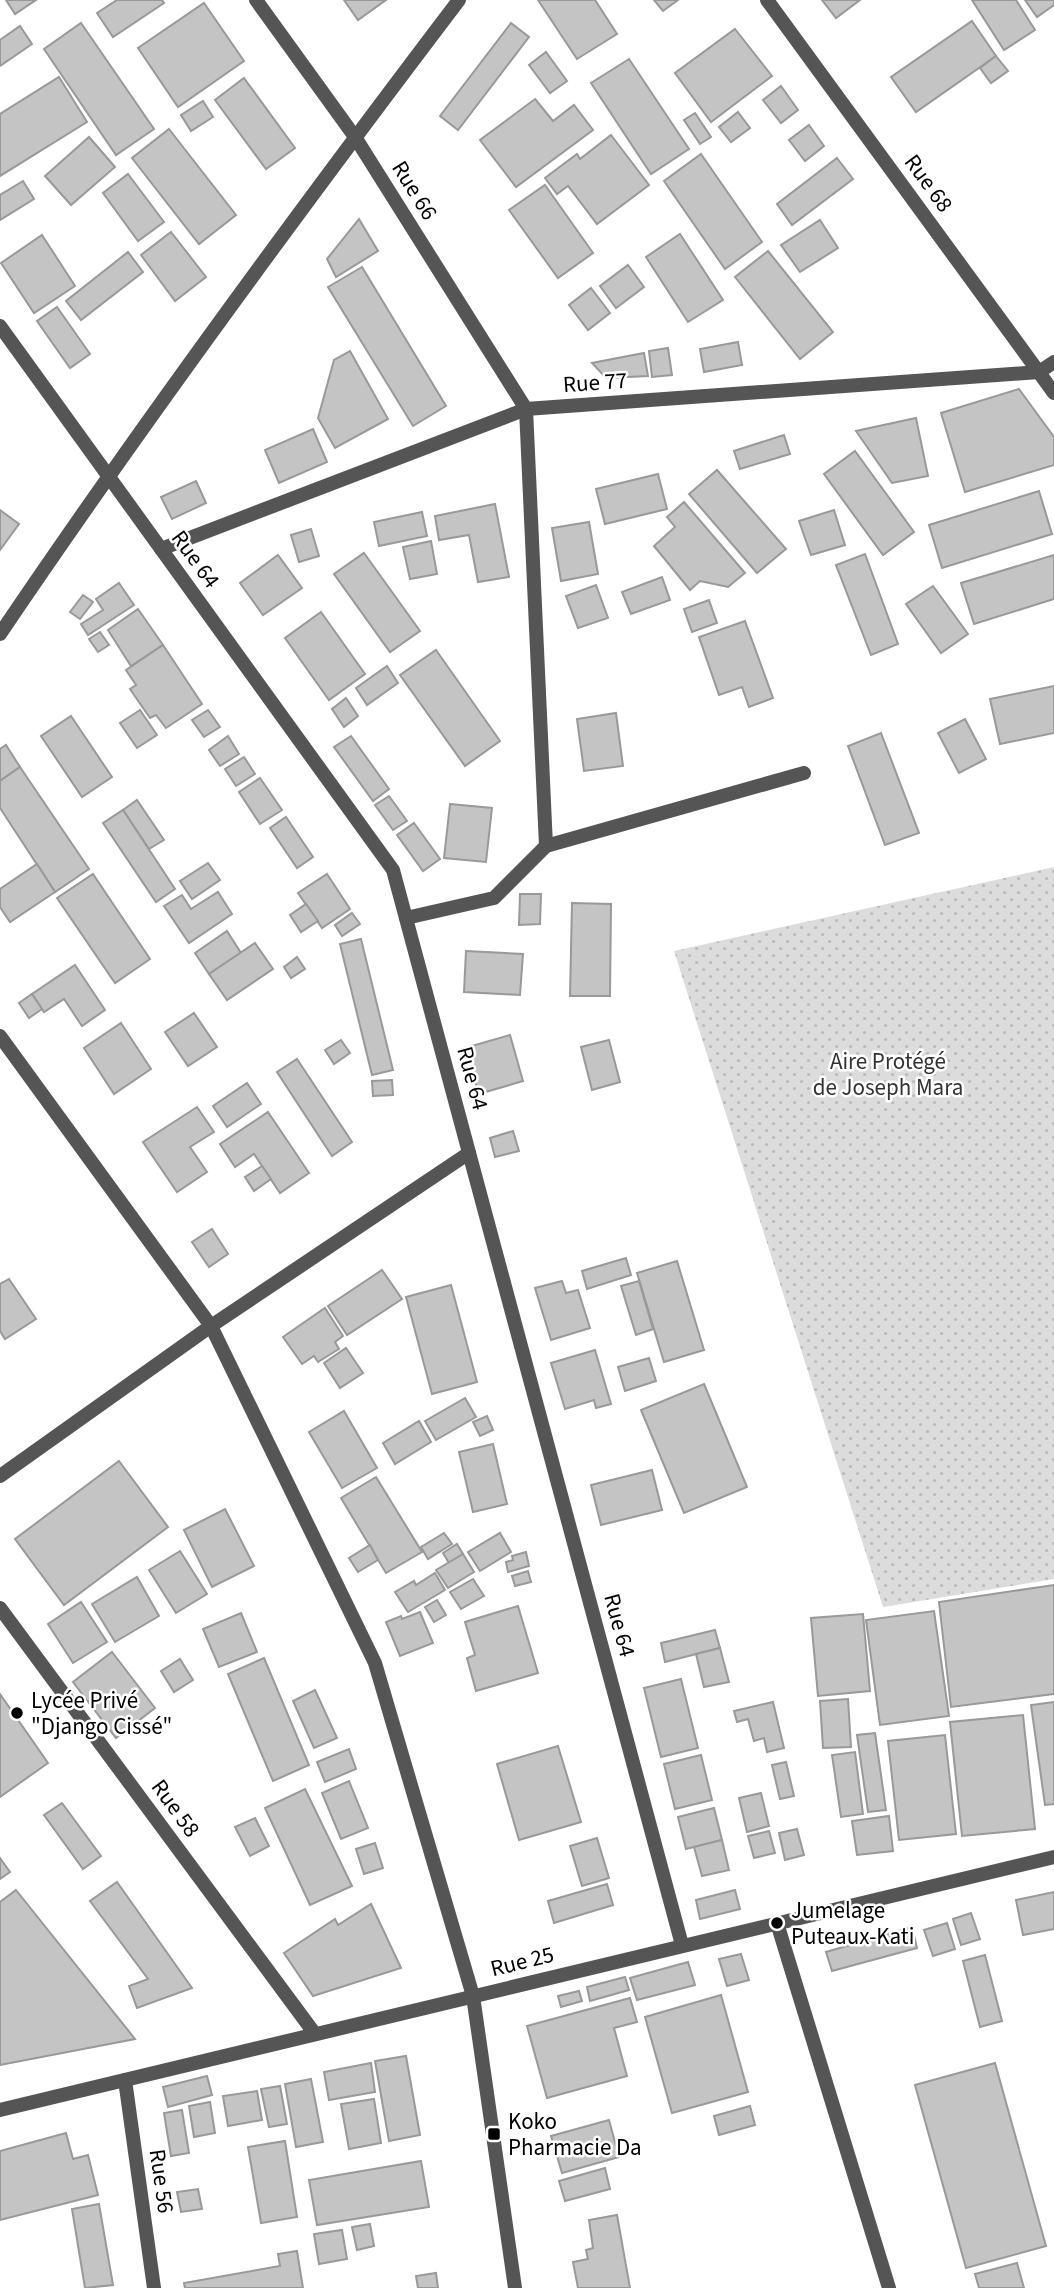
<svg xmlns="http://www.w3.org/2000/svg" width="1054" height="2288" font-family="'Source Sans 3',sans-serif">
<defs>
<pattern id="park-dots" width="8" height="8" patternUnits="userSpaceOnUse" patternTransform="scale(1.75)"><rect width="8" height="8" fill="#dcdcdc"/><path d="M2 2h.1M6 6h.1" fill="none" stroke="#bbb" stroke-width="1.8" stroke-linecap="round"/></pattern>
</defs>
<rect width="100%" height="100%" fill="#fff"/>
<!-- park -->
<polygon fill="url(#park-dots)" points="1054,867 1054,1579 883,1607 674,951"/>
<!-- building -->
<g fill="#c4c4c4" stroke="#999" stroke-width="2">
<polygon points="6,0 36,0 15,14"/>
<polygon points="117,0 162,0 164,3 113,37 97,13"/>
<polygon points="344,0 386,0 358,20"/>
<polygon points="538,0 595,0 617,34 577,59"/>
<polygon points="654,0 678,0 663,11"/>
<polygon points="822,0 860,0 836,18"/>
<polygon points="972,0 1016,0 1035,30 1004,50"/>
<polygon points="1025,0 1054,0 1054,5 1037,17"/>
<polygon points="204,3 244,61 178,107 138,48"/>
<polygon points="972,21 996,56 916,112 891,77"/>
<polygon points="81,23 154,129 116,155 44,49"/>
<polygon points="511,23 529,37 458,130 440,116"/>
<polygon points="20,26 32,44 0,66 0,40"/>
<polygon points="735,29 772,76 711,122 675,73"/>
<polygon points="546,52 567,81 550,93 529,65"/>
<polygon points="996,56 1008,71 991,83 980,68"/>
<polygon points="629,59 689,149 651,174 591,83"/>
<polygon points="59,77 87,122 0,176 0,114"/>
<polygon points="244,78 295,148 266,169 215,100"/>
<polygon points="781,86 798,110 781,123 763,100"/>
<polygon points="535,99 553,121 574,105 593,130 516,187 480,140"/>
<polygon points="203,101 213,117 191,131 181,115"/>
<polygon points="738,112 750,128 731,142 719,127"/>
<polygon points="695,113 711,137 700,144 684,120"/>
<polygon points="809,125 824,146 805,161 789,140"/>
<polygon points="169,129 236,215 199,244 132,158"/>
<polygon points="611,135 649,185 597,224 568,186 557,194 545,178 577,154 580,159"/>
<polygon points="89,137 115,167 71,205 45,176"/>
<polygon points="701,154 762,242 725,269 664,181"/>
<polygon points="837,158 853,179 792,225 777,204"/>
<polygon points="128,174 164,222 138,241 103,193"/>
<polygon points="23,181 34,199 0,220 0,195"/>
<polygon points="545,185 593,253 558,278 509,210"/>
<polygon points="359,219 378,251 336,277 327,259"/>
<polygon points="820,220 838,248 800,272 781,245"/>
<polygon points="171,232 206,277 175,301 141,255"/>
<polygon points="680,234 723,300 688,322 646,257"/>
<polygon points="42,235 75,286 34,313 1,263"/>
<polygon points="768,251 833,332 800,359 735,277"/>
<polygon points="128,252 143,272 81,320 66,301"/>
<polygon points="628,265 644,287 616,308 600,286"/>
<polygon points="362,267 446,406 413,426 328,287"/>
<polygon points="591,288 610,313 588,330 569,305"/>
<polygon points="57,307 90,354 70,368 37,321"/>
<polygon points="738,342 742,365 704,372 700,349"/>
<polygon points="668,348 672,375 652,377 649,351"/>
<polygon points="350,351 388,419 335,448 318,418 334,360"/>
<polygon points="644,353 648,376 606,378 592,363"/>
<polygon points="1019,389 1054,437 1054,465 965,492 941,413"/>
<polygon points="916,418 928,476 892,483 856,431"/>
<polygon points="313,429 327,462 279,483 265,450"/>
<polygon points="784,435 790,454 740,469 734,451"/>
<polygon points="855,451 914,532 883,555 824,474"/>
<polygon points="717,470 786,549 757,573 689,494"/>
<polygon points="658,474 667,509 605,524 596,489"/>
<polygon points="196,481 206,503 172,519 161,497"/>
<polygon points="1039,491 1052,534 942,568 929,525"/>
<polygon points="684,502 745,573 728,587 700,581 690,590 654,546 675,527 667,517"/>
<polygon points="495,504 509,577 478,582 469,535 439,540 435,516"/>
<polygon points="0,510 19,524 0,550"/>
<polygon points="834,510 845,545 811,555 799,521"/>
<polygon points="422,512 427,536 379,546 374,522"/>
<polygon points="589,522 598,574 561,581 552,528"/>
<polygon points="311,529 319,556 299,562 291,535"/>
<polygon points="431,541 437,574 410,579 403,547"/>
<polygon points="364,553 420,631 390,652 334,574"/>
<polygon points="865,554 898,644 871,655 836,565"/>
<polygon points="278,555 302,588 263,615 240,583"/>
<polygon points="1054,555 1054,599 974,624 961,583"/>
<polygon points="662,577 670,600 631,614 622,592"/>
<polygon points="119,583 134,605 88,635 81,624 103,610 96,599"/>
<polygon points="596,585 608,618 578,628 566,596"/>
<polygon points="933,586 968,634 941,653 906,604"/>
<polygon points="83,595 93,602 80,619 70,612"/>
<polygon points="709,600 717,623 692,632 684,609"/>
<polygon points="138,609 163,645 131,666 108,630"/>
<polygon points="321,612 365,674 329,700 285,638"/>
<polygon points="745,621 773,698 749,707 742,687 719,695 699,637"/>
<polygon points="100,632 109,645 98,652 89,639"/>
<polygon points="163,645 202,704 166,728 156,715 150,718 130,689 136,685 126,670"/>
<polygon points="436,650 500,741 465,766 400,675"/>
<polygon points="387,666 398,683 367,705 356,688"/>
<polygon points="1054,686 1054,733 1000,744 990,699"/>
<polygon points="346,698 358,716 344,727 332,709"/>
<polygon points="140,710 157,735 137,748 120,723"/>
<polygon points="208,710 220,727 204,737 192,720"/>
<polygon points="616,713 623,766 584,771 577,719"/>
<polygon points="71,716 112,777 82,797 41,736"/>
<polygon points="965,719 986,759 959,773 938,733"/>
<polygon points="881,733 919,833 885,845 848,746"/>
<polygon points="228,736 239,754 220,766 209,750"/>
<polygon points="351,736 389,789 373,801 334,747"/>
<polygon points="6,745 20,767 0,781 0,749"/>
<polygon points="244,757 255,774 236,786 225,769"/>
<polygon points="20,767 89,869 55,892 0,808 0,781"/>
<polygon points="260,778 282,810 260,824 239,792"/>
<polygon points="389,796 407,821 393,830 375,805"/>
<polygon points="137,800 164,840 149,849 123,810"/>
<polygon points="450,804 492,808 486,862 444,858"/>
<polygon points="123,810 175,889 156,902 103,823"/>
<polygon points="286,817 313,857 297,868 270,828"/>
<polygon points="414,823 440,859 423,871 397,835"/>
<polygon points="208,863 220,880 192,899 180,881"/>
<polygon points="37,864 55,892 10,922 0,907 0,889"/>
<polygon points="93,874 150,959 115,983 57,898"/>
<polygon points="327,874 350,909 322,928 298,893"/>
<polygon points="218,892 232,914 189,943 164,906 182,895 191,909"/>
<polygon points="520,894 541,894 540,924 519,925"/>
<polygon points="572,903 611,904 610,996 570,996"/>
<polygon points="306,904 318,921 301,932 290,915"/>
<polygon points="352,913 360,924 342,936 335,925"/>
<polygon points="227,931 241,953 209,974 195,953"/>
<polygon points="361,939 393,1070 372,1075 340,944"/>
<polygon points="255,943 273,969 227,1000 209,974"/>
<polygon points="466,951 523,954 520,995 464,992"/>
<polygon points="297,957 305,969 291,978 284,967"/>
<polygon points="75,965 105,1010 82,1026 64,999 44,1012 32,994"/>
<polygon points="32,994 42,1009 29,1018 19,1003"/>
<polygon points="194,1013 217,1047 188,1066 165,1032"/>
<polygon points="121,1023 151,1069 114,1094 84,1048"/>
<polygon points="510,1035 523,1081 479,1094 465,1048"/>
<polygon points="341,1040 350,1053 334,1064 325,1050"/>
<polygon points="609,1040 620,1082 592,1090 581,1047"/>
<polygon points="297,1059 352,1142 332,1156 277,1072"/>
<polygon points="392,1080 393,1095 373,1096 372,1081"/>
<polygon points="247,1083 261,1104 227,1127 213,1106"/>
<polygon points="197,1107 214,1132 190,1147 207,1172 177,1192 143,1142"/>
<polygon points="268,1112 309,1173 280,1193 254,1154 235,1167 220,1144"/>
<polygon points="513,1131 519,1151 495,1157 490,1138"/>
<polygon points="262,1166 271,1179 254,1191 245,1177"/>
<polygon points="212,1229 228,1254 209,1267 192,1242"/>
<polygon points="626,1258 631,1275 587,1289 582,1271"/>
<polygon points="677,1261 704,1350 664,1362 637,1273"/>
<polygon points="382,1270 402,1299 347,1335 328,1306"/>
<polygon points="9,1279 36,1319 5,1339 0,1331 0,1284"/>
<polygon points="562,1281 566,1293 578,1290 590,1328 551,1340 535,1288"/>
<polygon points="639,1281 653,1329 636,1335 621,1286"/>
<polygon points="451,1285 477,1382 432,1394 406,1297"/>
<polygon points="325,1308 343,1336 335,1342 339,1349 318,1362 314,1356 302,1364 283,1337"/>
<polygon points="346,1348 363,1373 340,1388 324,1363"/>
<polygon points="595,1350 611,1404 596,1408 594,1400 565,1409 551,1363"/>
<polygon points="649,1358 656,1381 625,1391 618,1367"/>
<polygon points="704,1384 747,1487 684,1513 641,1410"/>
<polygon points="465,1398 476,1417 436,1440 425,1421"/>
<polygon points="344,1411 377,1468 342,1488 309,1432"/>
<polygon points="487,1416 493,1430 480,1436 473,1422"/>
<polygon points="419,1421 431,1442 395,1464 383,1443"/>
<polygon points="493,1444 507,1504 473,1512 459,1452"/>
<polygon points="119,1461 168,1527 64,1605 15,1539"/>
<polygon points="652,1470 662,1510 601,1525 591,1485"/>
<polygon points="376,1477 422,1552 386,1573 341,1498"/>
<polygon points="225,1509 254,1566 212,1587 184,1530"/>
<polygon points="444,1533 452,1544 428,1559 421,1547"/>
<polygon points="500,1533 511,1552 480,1571 468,1552"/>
<polygon points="457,1544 463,1554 449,1563 443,1553"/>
<polygon points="370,1545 378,1560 358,1572 349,1558"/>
<polygon points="180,1551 207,1594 176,1613 149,1570"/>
<polygon points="526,1552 529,1566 508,1572 506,1562 513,1560 512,1556"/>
<polygon points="463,1554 474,1572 448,1588 436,1570"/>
<polygon points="528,1571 531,1582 515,1586 512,1576"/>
<polygon points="435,1573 445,1590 408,1612 395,1592 414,1581 416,1585"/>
<polygon points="137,1577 159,1616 115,1642 92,1604"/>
<polygon points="473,1579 484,1596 461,1609 450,1592"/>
<polygon points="1054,1585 1054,1694 951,1707 939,1602"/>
<polygon points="437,1600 446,1615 434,1622 425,1607"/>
<polygon points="81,1602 107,1642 73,1663 48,1624"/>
<polygon points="518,1606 538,1673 476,1691 467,1658 475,1655 465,1622"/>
<polygon points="934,1611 949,1716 880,1725 866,1620"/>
<polygon points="420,1612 433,1643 400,1656 386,1622 401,1616 402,1619"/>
<polygon points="241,1613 257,1652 219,1667 203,1629"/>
<polygon points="863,1614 870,1691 818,1696 811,1618"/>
<polygon points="715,1630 720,1648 665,1662 661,1643"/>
<polygon points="720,1648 729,1682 704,1687 696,1654"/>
<polygon points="112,1652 155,1708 116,1738 73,1682"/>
<polygon points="264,1658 309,1765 273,1781 228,1674"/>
<polygon points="180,1659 193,1680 174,1692 161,1671"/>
<polygon points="681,1679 698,1748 661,1757 644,1688"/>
<polygon points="315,1690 337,1738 314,1748 293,1701"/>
<polygon points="0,1694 48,1763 0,1797"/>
<polygon points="848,1699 851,1747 823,1748 820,1701"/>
<polygon points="773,1702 784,1748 767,1752 764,1738 754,1741 748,1719 737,1722 734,1711"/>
<polygon points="1054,1702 1054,1804 1045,1805 1031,1705"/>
<polygon points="1023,1715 1035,1829 962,1836 950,1722"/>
<polygon points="875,1733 886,1810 868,1812 857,1735"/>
<polygon points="945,1735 956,1834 899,1840 888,1741"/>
<polygon points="558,1746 581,1822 519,1840 497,1764"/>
<polygon points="349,1749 356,1769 325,1782 317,1762"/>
<polygon points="855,1752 863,1814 841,1817 832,1755"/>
<polygon points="701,1755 712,1800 675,1809 664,1764"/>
<polygon points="786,1762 794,1796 780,1799 772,1765"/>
<polygon points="349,1781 368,1828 341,1839 322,1793"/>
<polygon points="305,1789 352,1886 310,1905 265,1808"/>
<polygon points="761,1793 769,1826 747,1832 739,1798"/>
<polygon points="62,1803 101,1856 83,1869 44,1815"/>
<polygon points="714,1808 722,1840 686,1849 678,1817"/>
<polygon points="889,1816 893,1851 857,1855 852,1821"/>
<polygon points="255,1818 269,1846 250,1856 235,1827"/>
<polygon points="797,1829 804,1855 785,1860 779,1833"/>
<polygon points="769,1831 775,1853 754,1858 748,1836"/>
<polygon points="597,1838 609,1878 582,1886 570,1846"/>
<polygon points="722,1840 729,1870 702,1876 694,1847"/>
<polygon points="375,1843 383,1868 364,1874 356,1849"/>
<polygon points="0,1858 10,1872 0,1879"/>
<polygon points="117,1882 192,1988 137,2008 129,1986 148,1979 90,1901"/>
<polygon points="607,1884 613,1905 554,1923 548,1901"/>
<polygon points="16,1890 135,2039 0,2065 0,1902"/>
<polygon points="735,1890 740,1909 700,1919 696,1900"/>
<polygon points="1054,1892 1054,1929 1023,1935 1016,1900"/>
<polygon points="371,1904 401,1968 313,1996 284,1953 335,1919 338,1925"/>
<polygon points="971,1913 980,1939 961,1945 953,1919"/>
<polygon points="947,1923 955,1949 933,1956 924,1930"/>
<polygon points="912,1927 917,1948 832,1971 826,1952"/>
<polygon points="741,1954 749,1980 727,1986 719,1959"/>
<polygon points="985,1955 1002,2021 980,2027 963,1961"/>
<polygon points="688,1962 695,1985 637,2000 630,1978"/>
<polygon points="625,1977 629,1990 590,2001 587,1987"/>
<polygon points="579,1991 582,2001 561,2007 558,1996"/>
<polygon points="721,1995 748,2092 672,2113 645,2017"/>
<polygon points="630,1998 637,2022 614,2028 627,2076 547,2098 527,2026"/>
<polygon points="406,2056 420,2135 389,2141 375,2061"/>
<polygon points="371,2063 375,2092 329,2100 324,2072"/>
<polygon points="995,2063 1046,2246 966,2268 915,2085"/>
<polygon points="207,2076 212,2095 168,2107 163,2087"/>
<polygon points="311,2079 323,2142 296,2147 285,2084"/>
<polygon points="280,2086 287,2124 269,2127 261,2089"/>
<polygon points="257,2091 262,2120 228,2126 223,2096"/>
<polygon points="374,2099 381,2143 349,2149 341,2104"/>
<polygon points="210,2102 215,2133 194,2137 189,2106"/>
<polygon points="750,2106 755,2125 719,2135 714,2116"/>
<polygon points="182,2110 189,2153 171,2156 164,2113"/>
<polygon points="609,2120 619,2157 562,2173 551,2136"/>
<polygon points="66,2133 73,2159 88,2155 98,2195 0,2220 0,2151"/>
<polygon points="285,2141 297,2217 261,2223 248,2147"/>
<polygon points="421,2161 429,2207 317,2225 309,2180"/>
<polygon points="605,2168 610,2189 565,2201 559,2181"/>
<polygon points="198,2189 202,2209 181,2212 177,2192"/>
<polygon points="99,2204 113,2285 85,2288 72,2209"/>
<polygon points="617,2215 630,2288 578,2288 573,2262 588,2259 586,2250 593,2248 589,2220"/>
<polygon points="370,2224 374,2246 357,2250 352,2227"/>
<polygon points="342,2230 347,2259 319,2264 314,2234"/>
<polygon points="297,2251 303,2288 185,2288 184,2283 280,2266 278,2254"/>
<polygon points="1017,2263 1024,2288 979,2288 975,2274"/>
<polygon points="436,2273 438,2288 418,2288 416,2276"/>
</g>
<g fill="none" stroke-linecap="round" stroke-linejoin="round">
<!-- minor -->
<g stroke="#555" stroke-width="14">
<polyline points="256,0 355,137 526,409 546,846"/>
<polyline points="767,0 1054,393"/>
<polyline points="0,326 393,870 682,1945"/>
<polyline points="161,549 526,409 1039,372 1054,362"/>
<path d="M 0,634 C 146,418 301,208 459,0"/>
<polyline points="406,918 494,898 546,846 804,773"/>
<polyline points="0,1036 211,1326 375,1663 473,1996"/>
<polyline points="0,1476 211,1326 469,1153"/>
<polyline points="0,1608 315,2034"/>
<polyline points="777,1923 889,2288"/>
<polyline points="125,2080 154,2288"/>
</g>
<!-- tertiary -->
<g stroke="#555" stroke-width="14">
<polyline points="473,1996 515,2288"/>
<polyline points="0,2110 1054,1857"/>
</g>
</g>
<!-- markers -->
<g fill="#000" stroke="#fff" stroke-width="2.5">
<circle cx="17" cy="1713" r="7"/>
<circle cx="777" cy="1923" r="7"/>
<rect x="487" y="2127" width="14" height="14" rx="3.5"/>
</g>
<g text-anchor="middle" stroke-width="5" stroke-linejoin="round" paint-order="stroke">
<!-- street labels -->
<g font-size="23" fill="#000" stroke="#fff">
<text transform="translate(929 183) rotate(54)" y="8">Rue 68</text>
<text transform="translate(415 190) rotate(58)" y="8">Rue 66</text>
<text transform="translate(595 382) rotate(-4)" y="8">Rue 77</text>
<text transform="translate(196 559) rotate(54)" y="8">Rue 64</text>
<text transform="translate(473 1078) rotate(75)" y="8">Rue 64</text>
<text transform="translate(620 1625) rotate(75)" y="8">Rue 64</text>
<text transform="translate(176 1808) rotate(54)" y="8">Rue 58</text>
<text transform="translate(522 1961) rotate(-14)" y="8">Rue 25</text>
<text transform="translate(162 2181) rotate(82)" y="8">Rue 56</text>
</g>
<!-- park labels -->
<g font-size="23" fill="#333" stroke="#fff">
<text x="888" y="1069">Aire Protégé<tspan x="888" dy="26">de Joseph Mara</tspan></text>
</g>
<!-- poi labels -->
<g font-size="23" fill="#000" stroke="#fff" text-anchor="start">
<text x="31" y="1708">Lycée Privé<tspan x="31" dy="26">"Django Cissé"</tspan></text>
<text x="791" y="1918">Jumelage<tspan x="791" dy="26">Puteaux-Kati</tspan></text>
<text x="508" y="2129">Koko<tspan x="508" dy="26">Pharmacie Da</tspan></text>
</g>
</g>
</svg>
